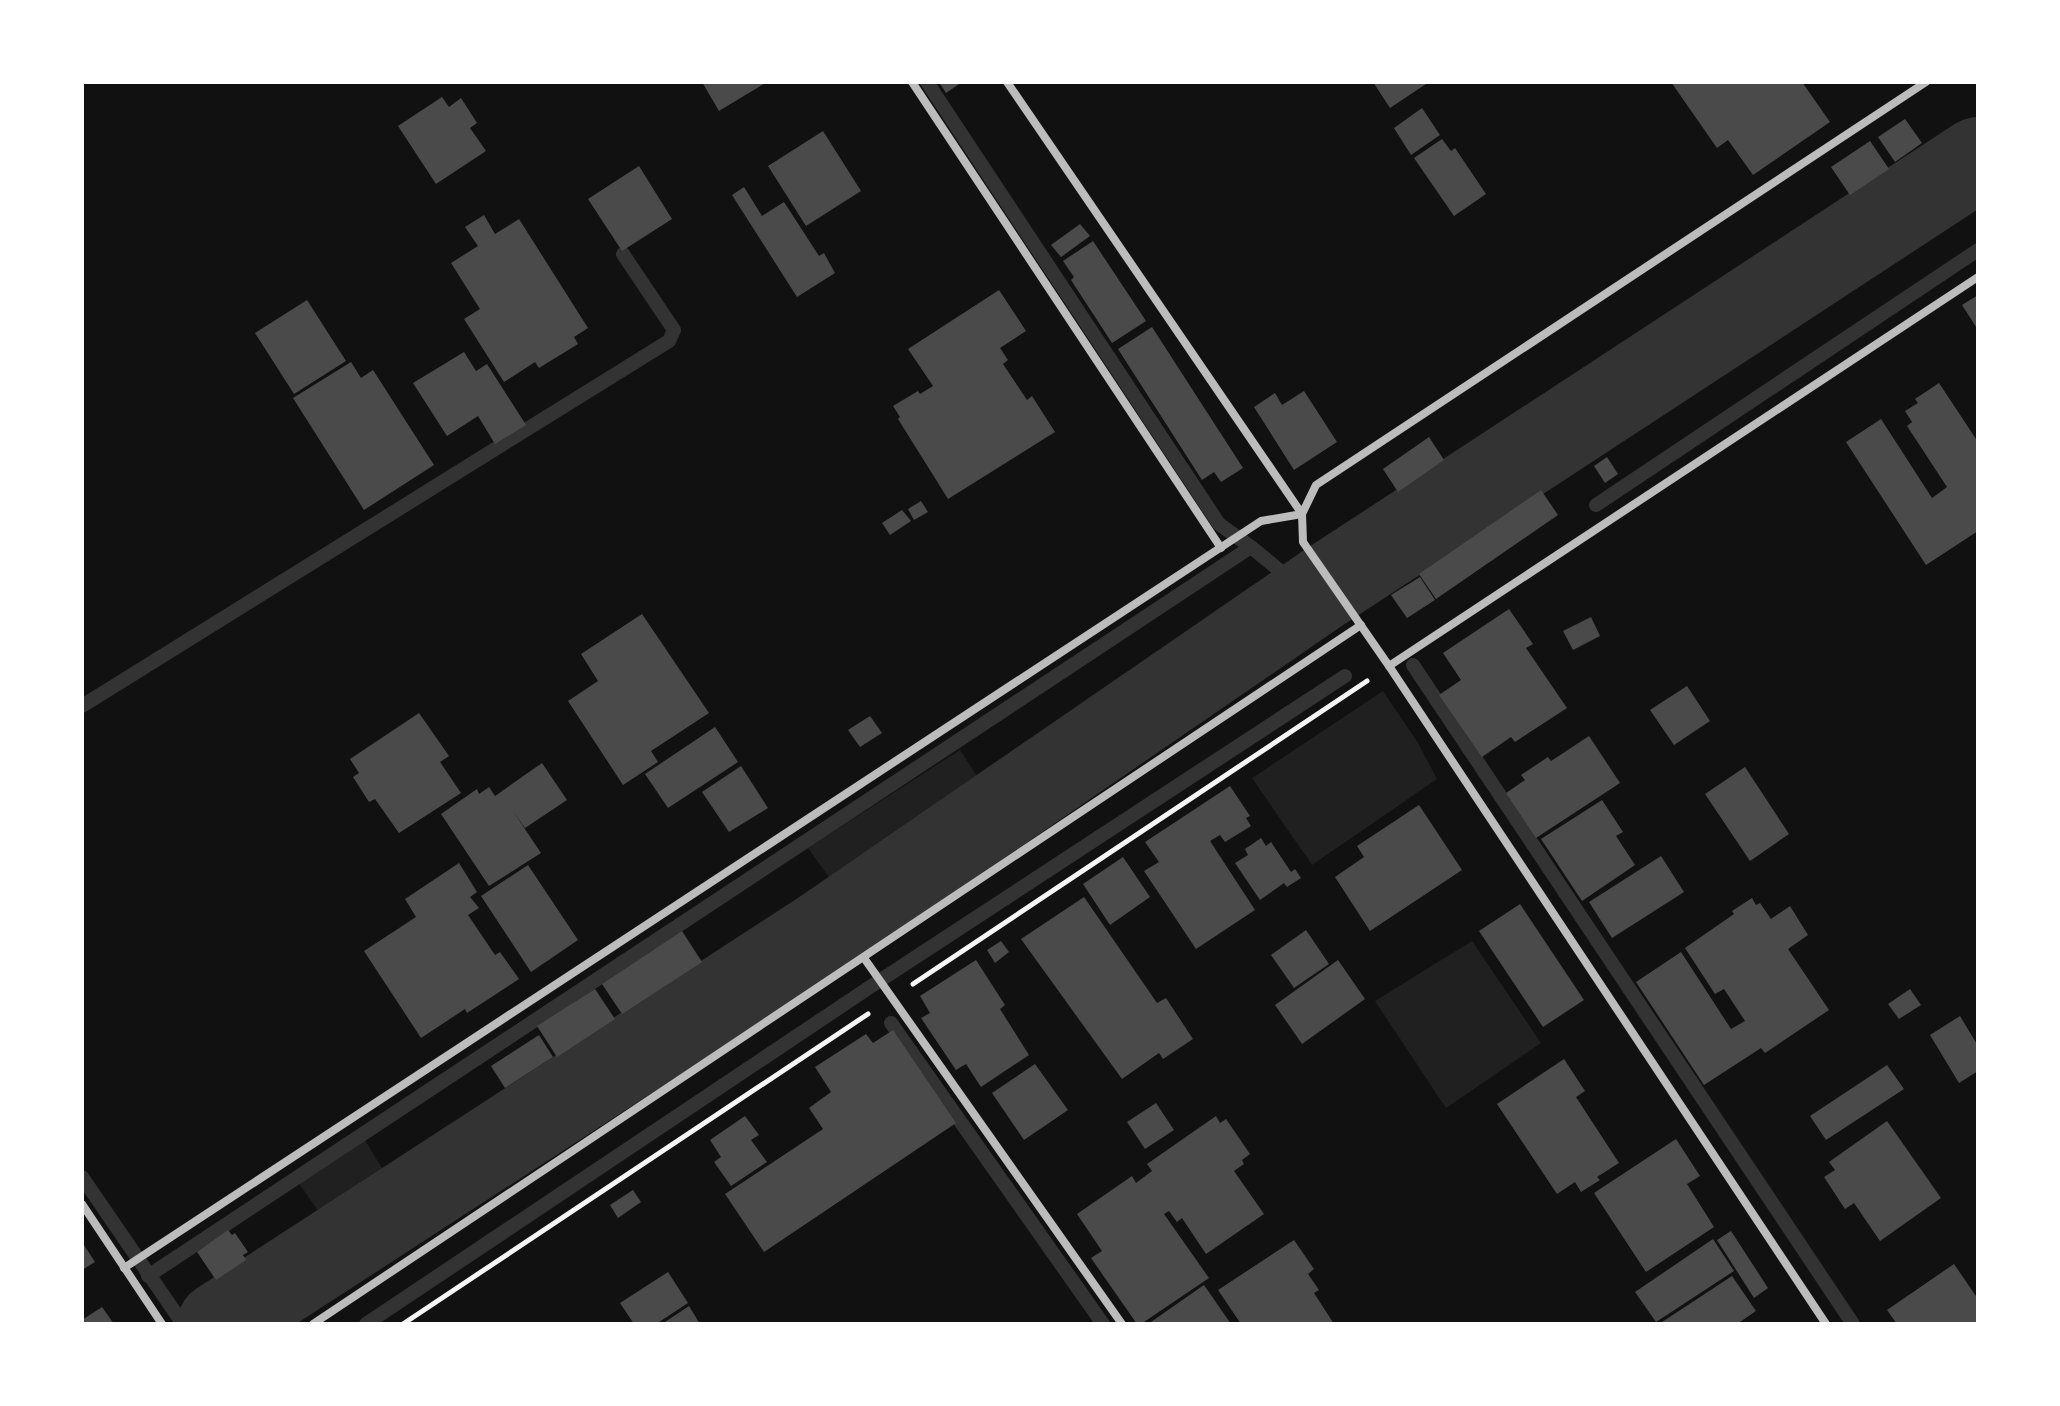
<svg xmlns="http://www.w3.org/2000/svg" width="2060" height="1406" font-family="Raleway,sans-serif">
<rect width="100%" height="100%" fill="#111"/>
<!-- green -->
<g fill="#202020">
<polygon points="1383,691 1418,743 1437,779 1312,865 1252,778"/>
<polygon points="960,750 981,782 831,880 808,848"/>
<polygon points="1472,941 1541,1043 1446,1108 1375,1001"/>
<polygon points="363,1137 385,1173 321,1215 298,1182"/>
</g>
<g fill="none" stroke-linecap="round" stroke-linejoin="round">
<!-- stream -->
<g stroke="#333" stroke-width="14">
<polyline points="927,82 1219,524 1251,547"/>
<polyline points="1596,505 1978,250"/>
<polyline points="1413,665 1853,1324"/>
<polyline points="82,706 669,341 674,330 623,254"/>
<polyline points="891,1023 1103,1324"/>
<polyline points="82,1177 183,1324"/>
<polyline points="148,1276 1251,547 1311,596"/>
<polyline points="366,1324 867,989 1345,676"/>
</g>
<!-- river -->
<polyline stroke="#333" stroke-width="84" points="219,1324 818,935 1323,588 1978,159"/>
</g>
<!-- building -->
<g fill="#4a4a4a">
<polygon points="702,82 767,82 719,111"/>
<polygon points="939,82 962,82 946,93"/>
<polygon points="1373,82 1429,82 1390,108"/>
<polygon points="1671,82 1802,82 1830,122 1753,175 1728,140 1717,148"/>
<polygon points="442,97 449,107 461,98 477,123 470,128 486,151 436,184 398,126"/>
<polygon points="1422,108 1440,135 1411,155 1394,128"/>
<polygon points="1905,119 1922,143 1895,162 1878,137"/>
<polygon points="823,131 861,191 806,226 768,166"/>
<polygon points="1442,139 1451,151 1455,148 1486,194 1454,216 1414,158"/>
<polygon points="1870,141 1889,169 1850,195 1831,167"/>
<polygon points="639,166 672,219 622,251 588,199"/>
<polygon points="744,187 762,216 784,202 819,256 824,253 835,273 797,297 732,195"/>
<polygon points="484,215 495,234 519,219 588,328 574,337 578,344 539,368 535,362 504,382 464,319 480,309 451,263 478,246 465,227"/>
<polygon points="1080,224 1090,236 1061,257 1051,245"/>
<polygon points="1093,241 1146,321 1112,343 1071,280 1074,277 1063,261"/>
<polygon points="999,290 1026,331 1000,348 1008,360 1003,364 1027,400 1032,396 1055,432 948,499 898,419 900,417 893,406 918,391 920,394 933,386 908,349"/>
<polygon points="1978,295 1978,330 1962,305"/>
<polygon points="307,300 346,361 294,394 255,333"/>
<polygon points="1152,327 1243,468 1221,482 1214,472 1202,480 1118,349"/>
<polygon points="464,352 476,371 487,364 526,425 495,444 478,416 447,436 413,383"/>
<polygon points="351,362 361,378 373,370 434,465 364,510 293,398"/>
<polygon points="1939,383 1978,442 1978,531 1926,565 1846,442 1881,419 1932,498 1947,487 1907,426 1912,422 1905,411 1918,403 1915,399"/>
<polygon points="1304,391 1337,442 1294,470 1254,407 1275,393 1282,405"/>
<polygon points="1429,437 1444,460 1398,492 1383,469"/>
<polygon points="1607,457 1618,474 1605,483 1594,466"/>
<polygon points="1541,490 1558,515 1436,599 1419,574"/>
<polygon points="921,501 928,512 914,520 908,509"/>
<polygon points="902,510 911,521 890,535 882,523"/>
<polygon points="1420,577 1435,600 1407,618 1391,595"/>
<polygon points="1509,609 1533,644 1526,648 1567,708 1515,742 1511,737 1482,757 1439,695 1461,680 1443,653"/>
<polygon points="642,614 709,713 651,751 658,762 623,785 568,701 598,681 581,654"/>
<polygon points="1591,617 1600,636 1573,650 1563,631"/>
<polygon points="1687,686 1710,721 1674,745 1650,710"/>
<polygon points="419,713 449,756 440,762 461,793 399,833 375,799 369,802 353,777 359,773 350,759"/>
<polygon points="870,716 882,733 860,747 848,730"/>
<polygon points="715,727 738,762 668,808 645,774"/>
<polygon points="1589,736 1620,783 1536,838 1506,793 1525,780 1521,775 1548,757 1551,761"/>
<polygon points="542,763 567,800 525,828 513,811 541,853 489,886 441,814 477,789 479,794 489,787 495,796"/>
<polygon points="741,766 768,808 729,832 702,792"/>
<polygon points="1745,767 1789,834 1750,861 1705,794"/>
<polygon points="1230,786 1250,816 1246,818 1251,826 1225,842 1220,835 1210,841 1255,910 1196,949 1144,871 1159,862 1145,842"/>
<polygon points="1602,800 1623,832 1616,836 1635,865 1582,901 1541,839"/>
<polygon points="1419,805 1462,870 1370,931 1335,877 1364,857 1357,846"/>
<polygon points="1261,838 1266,846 1271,842 1291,872 1295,869 1301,878 1287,887 1284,883 1260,900 1235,863 1248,855 1245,849"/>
<polygon points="1661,856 1684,892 1612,938 1589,902"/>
<polygon points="1123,857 1150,897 1110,925 1083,884"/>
<polygon points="459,863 477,892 470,897 479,908 468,915 495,955 500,952 519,979 467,1013 465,1009 421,1038 364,951 416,917 405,899"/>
<polygon points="528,865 578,940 531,972 481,896"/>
<polygon points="1084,897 1157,1003 1166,998 1193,1039 1163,1059 1159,1053 1122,1079 1021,939"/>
<polygon points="1752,898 1756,905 1760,903 1771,919 1790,906 1808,935 1788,949 1829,1010 1765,1053 1761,1048 1704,1085 1636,982 1681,952 1731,1029 1745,1021 1724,989 1715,994 1685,948 1734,914 1732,911"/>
<polygon points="1520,904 1584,1000 1543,1027 1479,931"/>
<polygon points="1306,930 1329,964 1294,988 1271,955"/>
<polygon points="682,931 702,962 622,1014 602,984"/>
<polygon points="1001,941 1009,952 995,963 987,950"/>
<polygon points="976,960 1005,1005 1000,1009 1029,1055 981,1087 966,1064 956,1070 921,1018 930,1013 920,996"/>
<polygon points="1338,960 1365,999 1302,1044 1275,1005"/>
<polygon points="595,989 615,1019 557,1057 537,1026"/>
<polygon points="1910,989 1921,1005 1899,1019 1888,1004"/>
<polygon points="1960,1016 1978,1046 1978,1071 1959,1083 1930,1035"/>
<polygon points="893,1030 956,1123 764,1252 725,1194 823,1129 809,1108 831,1092 815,1067 866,1034 873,1043"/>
<polygon points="539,1035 553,1057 505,1088 491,1066"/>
<polygon points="1564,1059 1585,1091 1576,1097 1619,1163 1597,1177 1600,1180 1581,1192 1575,1182 1557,1194 1497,1104"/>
<polygon points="1035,1064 1068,1110 1024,1140 992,1093"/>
<polygon points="1887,1065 1904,1089 1826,1140 1810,1116"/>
<polygon points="1156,1103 1174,1130 1145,1149 1127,1122"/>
<polygon points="745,1116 759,1135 751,1140 767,1162 731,1186 714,1162 721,1157 710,1140"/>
<polygon points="1216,1116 1220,1123 1226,1119 1250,1154 1242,1160 1244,1164 1234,1171 1264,1214 1206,1254 1182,1218 1177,1222 1169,1211 1164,1214 1209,1278 1141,1324 1137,1324 1091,1258 1102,1251 1077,1214 1132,1176 1136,1183 1152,1171 1147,1164"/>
<polygon points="1887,1121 1941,1198 1880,1241 1854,1203 1845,1209 1824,1177 1835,1170 1829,1162"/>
<polygon points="1676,1139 1700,1176 1687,1184 1714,1227 1646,1272 1594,1193"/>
<polygon points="633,1190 641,1202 618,1218 610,1205"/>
<polygon points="228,1230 232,1235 235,1233 248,1252 243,1255 246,1260 216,1280 197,1252"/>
<polygon points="1731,1231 1768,1288 1754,1298 1717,1240"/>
<polygon points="1713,1239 1734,1271 1656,1322 1635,1292"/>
<polygon points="1294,1240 1314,1269 1308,1274 1319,1290 1314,1293 1334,1324 1241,1324 1218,1290"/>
<polygon points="82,1242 95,1262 82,1270"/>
<polygon points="1954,1264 1978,1299 1978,1324 1897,1324 1887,1310"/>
<polygon points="668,1272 688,1303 656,1324 634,1324 620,1303"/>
<polygon points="1732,1276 1756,1311 1737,1324 1659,1324"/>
<polygon points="1204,1285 1231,1324 1148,1324"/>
<polygon points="689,1306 700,1324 662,1324"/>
<polygon points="102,1307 114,1324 82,1324 82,1320"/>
</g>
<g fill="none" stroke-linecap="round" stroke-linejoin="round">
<!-- path -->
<g stroke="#f5f5f5" stroke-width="5">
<polyline points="913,984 1367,681"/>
<polyline points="403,1324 868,1014"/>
</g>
<!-- minor -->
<g stroke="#bcbcbc" stroke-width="8">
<polyline points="912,82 1221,548"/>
<polyline points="1389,666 1978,277"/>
<polyline points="864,958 1122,1324"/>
<polyline points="82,1204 162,1324"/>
<polyline points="124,1268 1261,521 1302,514 1007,82"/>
<polyline points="313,1324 1361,625"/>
<polyline points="1826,1324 1389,666 1303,542 1302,514 1316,485 1926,82"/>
</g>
</g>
<!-- border -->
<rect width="2060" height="1406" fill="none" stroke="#ffffff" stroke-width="168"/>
</svg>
